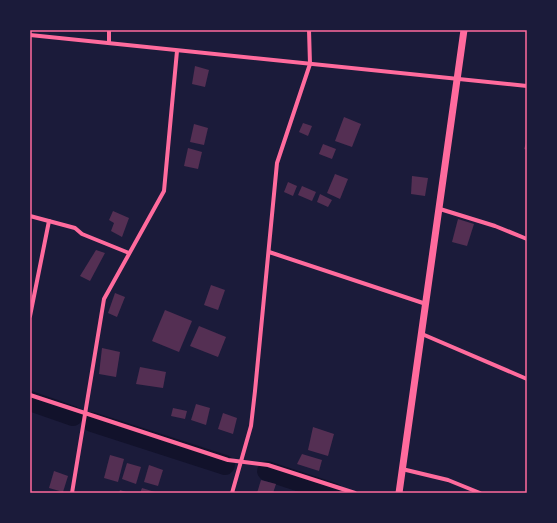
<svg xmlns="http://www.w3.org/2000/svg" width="557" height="523" font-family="Mulish,sans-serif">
<rect width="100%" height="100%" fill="#1b1b3a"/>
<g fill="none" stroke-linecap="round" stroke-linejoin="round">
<!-- river -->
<g stroke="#12122b" stroke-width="20">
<polyline points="30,401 73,416"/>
<polyline points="92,422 225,465"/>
<polyline points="267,471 334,493"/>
</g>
</g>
<!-- building -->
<g fill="#542f53">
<polygon points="195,66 209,70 205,87 192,84"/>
<polygon points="344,117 361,124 352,147 335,141"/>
<polygon points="303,123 312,126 308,136 299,132"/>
<polygon points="194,124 208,128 204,145 190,142"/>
<polygon points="527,140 527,150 524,149"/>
<polygon points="323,144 336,149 332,159 319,154"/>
<polygon points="188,148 202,152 198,169 184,166"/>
<polygon points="335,174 348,179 340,199 327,193"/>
<polygon points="412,176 428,178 425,196 411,194"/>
<polygon points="288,182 297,186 293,196 284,192"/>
<polygon points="302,186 316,192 312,201 298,195"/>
<polygon points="320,194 332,200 328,207 317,202"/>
<polygon points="113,211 129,218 122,237 111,231 114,223 109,220"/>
<polygon points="458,219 474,224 467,246 452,242"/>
<polygon points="96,250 105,253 90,281 80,276"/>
<polygon points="211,285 225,290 218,310 204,305"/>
<polygon points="115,293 125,297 117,317 108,313"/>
<polygon points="165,310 192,321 179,352 152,341"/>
<polygon points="199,326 226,337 218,357 190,346"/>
<polygon points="102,348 120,352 116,377 99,374"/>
<polygon points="140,367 166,372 163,388 136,384"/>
<polygon points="196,404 210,408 206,425 191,420"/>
<polygon points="173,408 187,411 185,419 171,416"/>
<polygon points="223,413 237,418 233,434 218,429"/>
<polygon points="313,427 334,434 328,456 308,450"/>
<polygon points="302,454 322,460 319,471 297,464"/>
<polygon points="110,455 124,459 118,482 104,478"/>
<polygon points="127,463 141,467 136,484 122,479"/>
<polygon points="149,465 163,470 158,486 144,482"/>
<polygon points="54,471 68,476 63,492 49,488"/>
<polygon points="261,480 276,484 273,493 257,493"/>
<polygon points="142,488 158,493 140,493"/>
<polygon points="120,490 129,493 119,493"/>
</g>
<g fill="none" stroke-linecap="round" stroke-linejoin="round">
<!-- minor -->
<g stroke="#ff6b9d" stroke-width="4">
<polyline points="30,35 527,86"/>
<polyline points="109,42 109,30"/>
<polyline points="440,209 495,226 527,239"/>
<polyline points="30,216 75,228 82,234 129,253"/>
<polyline points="269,252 426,304"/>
<polyline points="30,316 49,221"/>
<polyline points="422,334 527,379"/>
<polyline points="30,395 228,460 268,465 355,493"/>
<polyline points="402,469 448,480 480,493"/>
<polyline points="72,493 104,299 164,191 177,51"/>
<polyline points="232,493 251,426 255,391 277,163 310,64 309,30"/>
</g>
<!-- tertiary -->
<polyline stroke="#ff6b9d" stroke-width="7" points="399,493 464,30"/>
</g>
<!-- border -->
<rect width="557" height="523" fill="none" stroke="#1b1b3a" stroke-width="62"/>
<rect x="31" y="31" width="495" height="461" fill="none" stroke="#ff6b9d" stroke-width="1.5"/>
</svg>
